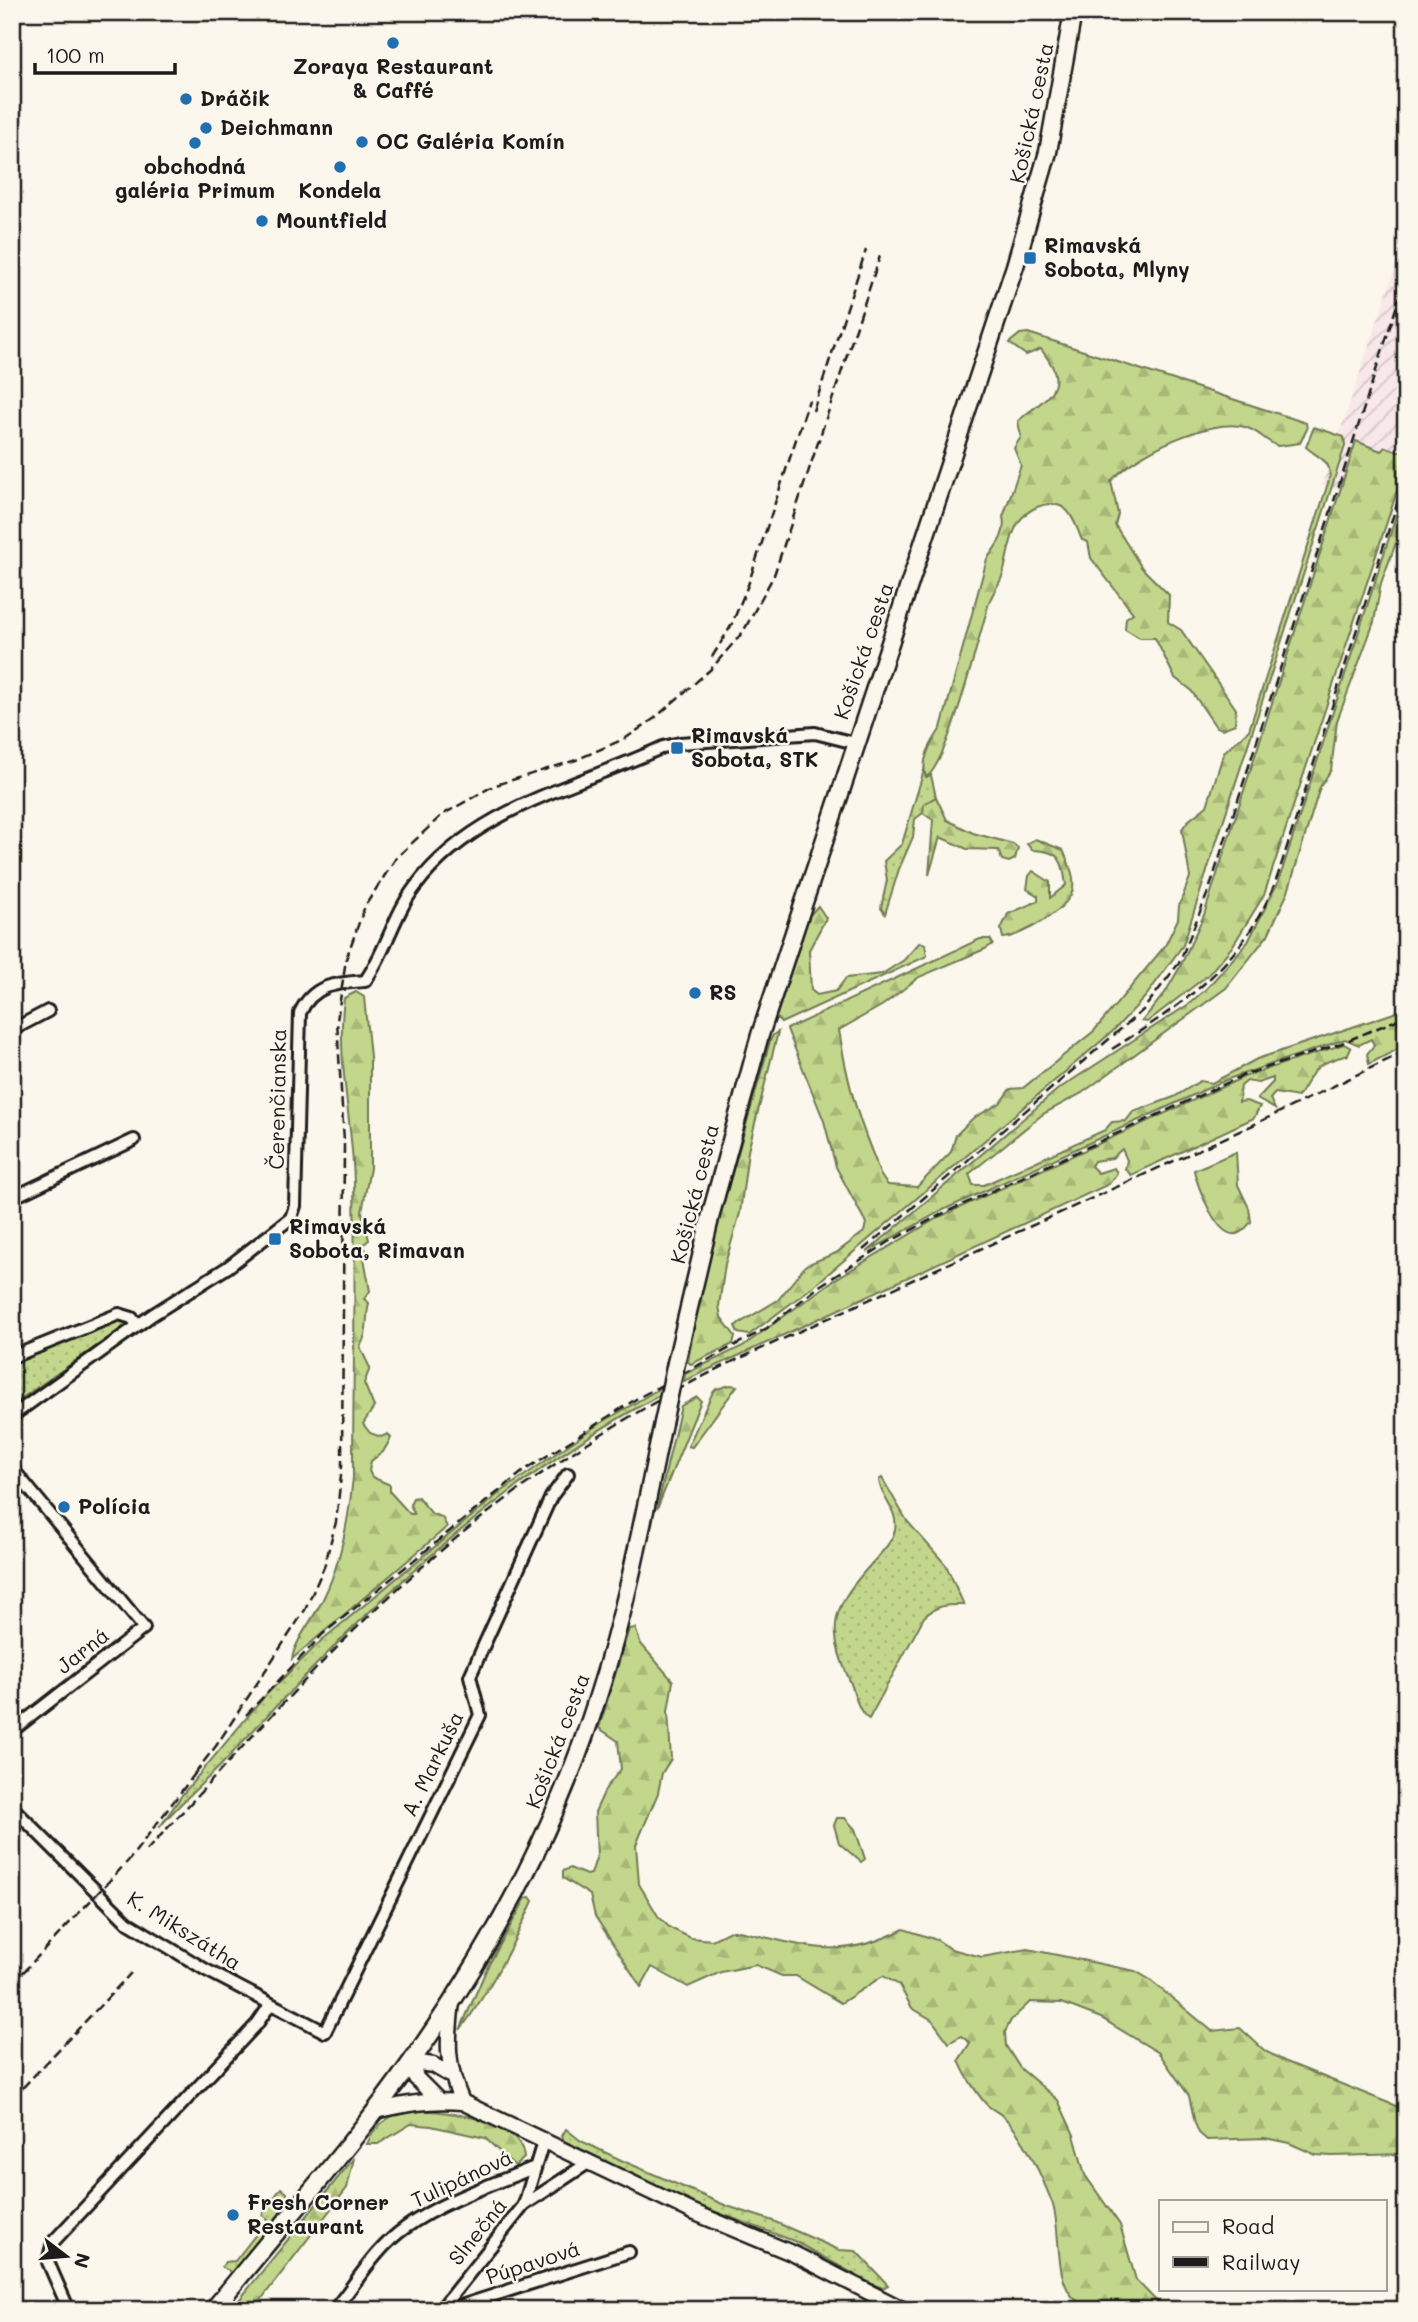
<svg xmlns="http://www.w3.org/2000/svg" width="1418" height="2322" font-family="Mali,sans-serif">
<defs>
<pattern id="industrial-furrows" width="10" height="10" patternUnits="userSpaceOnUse" patternTransform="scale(1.75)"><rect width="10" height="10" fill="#f9e8ea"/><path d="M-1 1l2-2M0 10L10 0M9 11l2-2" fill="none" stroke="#d5c6c8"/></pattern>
<pattern id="grass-dots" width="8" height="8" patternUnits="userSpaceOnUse" patternTransform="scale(1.75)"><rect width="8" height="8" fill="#c3d78c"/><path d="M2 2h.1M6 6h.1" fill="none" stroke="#a7b878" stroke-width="1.8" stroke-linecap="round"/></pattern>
<pattern id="forest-firs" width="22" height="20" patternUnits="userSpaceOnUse" patternTransform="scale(1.75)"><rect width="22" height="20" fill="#c3d78c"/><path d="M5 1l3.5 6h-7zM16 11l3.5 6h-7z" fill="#a7b878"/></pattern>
</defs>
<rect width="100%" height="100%" fill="#fbf7ec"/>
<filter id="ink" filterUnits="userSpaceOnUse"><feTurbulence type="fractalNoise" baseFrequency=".0143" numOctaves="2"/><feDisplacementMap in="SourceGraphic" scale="14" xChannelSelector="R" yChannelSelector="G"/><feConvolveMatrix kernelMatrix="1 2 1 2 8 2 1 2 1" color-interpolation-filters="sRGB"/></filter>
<g filter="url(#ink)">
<!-- industrial -->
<polygon fill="url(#industrial-furrows)" points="1406,236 1406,509 1322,485"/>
<!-- grass -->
<g fill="url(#grass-dots)" stroke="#707a54" stroke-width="2">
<polygon points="924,770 926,777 931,775 936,797 925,804 923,813 915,819 913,837 899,869 885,914 881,908 887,880 884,861 902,844"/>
<polygon points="119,1318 131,1322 12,1405 12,1360"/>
<path d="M 662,1387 L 660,1395 C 487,1488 357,1617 226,1760 C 204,1783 179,1803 159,1828 L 182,1795 L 264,1697 L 322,1640 L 501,1492 L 591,1429 Z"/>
<path d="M 882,1478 L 907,1521 L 946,1565 L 964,1605 C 946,1605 938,1604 924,1617 L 869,1719 C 858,1713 855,1693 850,1681 C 824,1625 834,1605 874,1561 C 882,1552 892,1542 895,1530 C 899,1510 880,1498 879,1480 Z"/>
<polygon points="566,2129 581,2141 621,2160 727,2206 773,2221 839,2250 856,2251 888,2285 883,2288 872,2284 794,2241 679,2198 564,2141 562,2136"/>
<polygon points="281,2188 287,2193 287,2204 232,2273 222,2267 225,2262 235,2261 268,2219 262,2215"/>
</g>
<!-- forest -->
<g fill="url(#forest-firs)" stroke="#707a54" stroke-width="2">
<path d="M 1028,333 L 1282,415 L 1306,423 L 1307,429 L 1300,443 L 1278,446 C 1266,442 1259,431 1245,427 C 1210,417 1134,454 1111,481 L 1118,514 L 1115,525 L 1142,568 L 1169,595 L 1168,622 L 1181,630 L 1236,709 L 1235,724 L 1222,729 L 1216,727 L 1190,689 L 1175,678 L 1155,638 L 1140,638 L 1125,629 L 1126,618 L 1133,613 L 1091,558 L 1088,542 L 1082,540 C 1078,531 1073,514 1064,508 C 1048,498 1027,509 1018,523 C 1009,538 1008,557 1003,574 C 1000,584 992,593 989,603 C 980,632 947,767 926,777 C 920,759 932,742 941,728 L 987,559 C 996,546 1007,534 1003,517 L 1021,465 L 1014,448 L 1021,437 L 1018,421 C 1032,407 1065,394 1053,368 C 1050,361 1045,355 1041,349 L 1026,355 L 1009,343 L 1020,334 Z"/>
<path d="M 1314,427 L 1344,437 L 1345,446 L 1183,945 L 1146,996 L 1113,1031 L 815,1285 L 749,1335 L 738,1333 L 735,1326 L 778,1300 L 806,1265 L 836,1253 L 864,1232 L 866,1223 L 836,1167 L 824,1121 L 787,1029 L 980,939 L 990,939 L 993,944 L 985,949 L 919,977 L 883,1005 L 839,1030 C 846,1075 855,1110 872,1152 C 879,1167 876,1172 888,1185 L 917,1187 L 951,1152 L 956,1135 L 972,1119 L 1000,1103 L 1010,1089 L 1023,1088 L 1094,1031 L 1165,946 L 1178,919 L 1179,906 L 1190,877 L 1182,829 L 1188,821 L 1207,806 L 1224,752 L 1249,730 L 1329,480 C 1333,460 1318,458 1306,447 Z"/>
<polygon points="1356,441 1381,451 1385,447 1406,453 1406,464 1264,895 1232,947 1208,975 1147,1022 1142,1021 1165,993 1180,967 1204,915"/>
<polygon points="1406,485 1406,537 1396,543 1381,583 1374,622 1337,721 1331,770 1320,787 1288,892 1268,935 1226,988 1082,1093 1043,1114 969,1174 973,1185 984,1185 1105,1130 1112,1122 1126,1121 1133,1112 1174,1097 1200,1081 1212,1083 1257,1059 1406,1009 1406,1045 1369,1064 1367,1054 1374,1045 1371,1039 1359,1045 1345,1039 1228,1079 941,1211 867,1252 1057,1090 1189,1004 1208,987 1248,942 1279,880"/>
<polygon points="936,797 947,820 973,833 1013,844 1018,848 1015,859 1009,862 1002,860 998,850 967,849 940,837 929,875 933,820 923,813 924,804"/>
<path d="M 1035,839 L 1063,850 C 1068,862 1075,875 1073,888 C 1071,908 1021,937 1003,938 L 1001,929 L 1008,914 L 1038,901 L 1038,896 L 1027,889 L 1029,876 L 1033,871 L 1050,882 L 1050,898 L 1066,885 C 1062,858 1060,851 1032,850 L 1027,844 Z"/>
<polygon points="818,906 826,918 809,950 811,990 817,995 836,991 846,978 882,974 904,960 920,942 925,944 927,956 781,1023 776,1018 809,916"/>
<path d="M 356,992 L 364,997 L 370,1057 L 370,1168 L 362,1212 L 369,1240 L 363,1245 L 367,1252 L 364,1258 L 370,1291 L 364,1299 L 369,1303 C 365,1320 369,1331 360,1347 L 370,1368 L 364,1383 L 374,1407 L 363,1424 L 370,1433 L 381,1437 L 388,1434 L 391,1438 L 383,1452 L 371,1461 L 369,1471 L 372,1477 L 390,1485 L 390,1492 L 410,1514 L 414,1514 L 410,1504 L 413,1498 L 418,1497 L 432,1514 L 442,1517 L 447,1527 L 292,1659 C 295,1639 316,1616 324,1597 C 342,1560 349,1518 353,1477 C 353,1380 356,1282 354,1184 C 353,1122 336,1061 344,998 Z"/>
<path d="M 778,1032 L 748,1151 L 740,1213 L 725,1264 L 719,1306 L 721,1317 L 735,1336 L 733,1344 L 691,1364 L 688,1362 C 705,1254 741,1147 770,1041 L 773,1035 Z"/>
<path d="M 1344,1044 L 1351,1048 L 1348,1055 C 1313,1064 1315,1069 1298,1097 L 1275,1093 L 1270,1099 L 1275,1109 L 1257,1099 L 1273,1082 L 1273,1078 L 1258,1083 L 1247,1081 L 1241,1086 L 1239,1102 L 1246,1101 L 1260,1106 L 1254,1118 L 1131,1175 L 1125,1169 L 1127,1160 L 1122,1149 L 1112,1158 L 1094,1161 L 1091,1166 L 1098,1173 L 1114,1168 L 1117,1173 L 1109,1184 L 684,1381 L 685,1374 L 743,1346 L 834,1280 L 939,1217 L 1246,1076 Z"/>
<path d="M 1236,1152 L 1238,1185 L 1249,1208 L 1251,1222 C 1248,1225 1244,1231 1239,1233 C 1218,1243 1197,1185 1194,1170 Z"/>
<polygon points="730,1385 737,1386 692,1447 688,1446 712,1394 716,1389"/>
<polygon points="697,1397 701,1401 657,1509 681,1406"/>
<path d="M 635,1628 L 641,1644 L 673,1681 L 668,1711 L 671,1759 L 662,1773 L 658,1793 L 636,1845 L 639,1884 L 658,1916 L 670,1928 L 691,1938 L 712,1940 L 730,1931 L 739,1931 C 807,1946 839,1962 904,1929 L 937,1940 L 951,1949 L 982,1957 L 1028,1949 L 1135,1971 L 1149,1979 L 1212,2031 L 1240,2028 L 1265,2051 L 1284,2061 L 1406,2110 L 1406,2154 L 1332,2156 L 1316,2155 L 1289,2143 L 1265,2138 L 1207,2140 L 1199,2133 L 1195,2123 L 1189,2096 L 1159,2053 L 1101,2018 L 1062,2003 L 1030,2002 L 1011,2020 L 1005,2032 L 1006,2046 L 1020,2068 L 1058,2100 L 1074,2135 L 1085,2175 L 1120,2225 L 1136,2280 L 1165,2310 C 1137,2310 1099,2317 1076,2300 C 1053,2282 1062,2229 1052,2202 C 1042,2177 1024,2137 1005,2118 C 1000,2113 993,2110 987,2105 C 977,2094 964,2074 959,2060 L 970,2043 L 961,2036 L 949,2043 L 932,2020 L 912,2008 L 899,1985 L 883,1976 L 841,2003 L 796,1976 L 782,1976 L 756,1965 L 721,1972 L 688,1987 L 652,1967 L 641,1987 L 595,1916 L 590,1895 L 563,1878 L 563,1871 L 570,1868 L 586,1875 L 591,1874 L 597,1855 L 595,1812 L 606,1788 L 621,1769 L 618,1741 L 599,1728 L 629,1629 Z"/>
<polygon points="837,1818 845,1818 855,1829 865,1859 861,1862 839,1843 834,1825"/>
<path d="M 530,1897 L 533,1901 C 513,1945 489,1992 460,2030 L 487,1968 L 526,1898 Z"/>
<path d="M 423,2110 C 454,2113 522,2120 524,2158 L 515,2166 L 485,2138 L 431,2126 L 411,2124 L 378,2144 L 367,2144 C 377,2119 399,2110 423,2110 Z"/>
<polygon points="354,2158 347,2188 253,2310 231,2310"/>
</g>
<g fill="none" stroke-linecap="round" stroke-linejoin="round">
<!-- street casing -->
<g stroke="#1c1c1c" stroke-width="16">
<g id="street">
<polyline points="12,1030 48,1011"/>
<polyline points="12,1198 134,1140"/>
<polyline points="12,1357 119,1314 132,1318 137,1325"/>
<path d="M 12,1416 L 152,1315 L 228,1267 L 291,1218 L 295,1206 L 300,1013 C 313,984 337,983 365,981 C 386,952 393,916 415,887 C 475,807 577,787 663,747 L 680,743 L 815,733 L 855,743"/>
<polyline points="12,1468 144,1628 12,1731"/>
<polyline points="12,1807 127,1922 206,1970 325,2032 480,1715 470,1676 551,1497 568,1474"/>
<polyline points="524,2205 543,2142"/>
<polyline points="69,2310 48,2262 53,2242 257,2024 270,2005"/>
<path d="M 334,2310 C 356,2283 376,2248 405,2228 C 442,2201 491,2185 533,2168"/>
<polyline points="440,2310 524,2205 588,2163"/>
<polyline points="448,2310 629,2252"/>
</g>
</g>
<!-- secondary casing -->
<g stroke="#1c1c1c" stroke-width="19">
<g id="secondary">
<path d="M 452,2002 C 447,2042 446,2065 462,2102"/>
<polyline points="438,2100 416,2078 412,2062 433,2065 450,2075"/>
<path d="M 375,2111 C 406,2104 431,2099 462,2102 L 693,2212 L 794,2254 L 904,2310"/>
</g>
</g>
<!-- primary casing -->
<g stroke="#1c1c1c" stroke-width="21">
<g id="primary">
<polyline points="676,1363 712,1210 760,1035 1015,266 1048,152 1073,12"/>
<path d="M 213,2310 C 279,2227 351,2148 411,2062 C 490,1951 557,1826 598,1696 C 627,1607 644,1515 663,1423"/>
</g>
</g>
<!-- street -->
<use href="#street" stroke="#fbf7ec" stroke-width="10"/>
<!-- secondary -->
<use href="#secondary" stroke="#fbf7ec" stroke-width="14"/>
<!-- primary -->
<use href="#primary" stroke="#fbf7ec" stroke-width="16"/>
<!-- rail -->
<g stroke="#1c1c1c" stroke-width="2.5" stroke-dasharray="10 5" stroke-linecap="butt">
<polyline points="813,411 866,250"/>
<polyline points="712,657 731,626 748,585 809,400"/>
<path d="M 1112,1049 C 1187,1002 1246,962 1278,875 L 1406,476"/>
<polyline points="863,1250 1143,1010 1179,963 1209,890 1406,277"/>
<polyline points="246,1715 323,1634 525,1470 636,1399 767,1328 821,1285 889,1242 942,1214 1244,1075 1342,1043 1406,1016"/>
<polyline points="194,1774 216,1746 305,1610 324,1567 336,1522 342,1466 344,1142 337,1021 346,959 365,906 396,858 442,815 493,786 576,760 626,738 655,718 711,669 743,632 774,575 880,256"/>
<path d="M 146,1851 C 227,1765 305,1675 392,1594 C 492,1501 608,1422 732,1362 L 1253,1125 L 1406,1051"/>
<polyline points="12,1984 129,1860 200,1767"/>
<polyline points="12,2099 131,1973"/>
</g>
<!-- primary-bridge casing -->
<g stroke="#1c1c1c" stroke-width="21" stroke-linecap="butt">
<polyline id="primary-bridge" points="663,1423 676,1363"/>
</g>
<!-- primary-bridge -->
<use href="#primary-bridge" stroke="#fbf7ec" stroke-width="16"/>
</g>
</g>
<!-- markers -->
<g fill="#1f6fb2" stroke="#fbf7ec" stroke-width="2.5">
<circle cx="393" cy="43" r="7"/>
<circle cx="186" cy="99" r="7"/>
<circle cx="206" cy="128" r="7"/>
<circle cx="362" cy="142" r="7"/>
<circle cx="195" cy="143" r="7"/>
<circle cx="340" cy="167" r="7"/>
<circle cx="262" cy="221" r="7"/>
<rect x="1023" y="251" width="14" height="14" rx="3.5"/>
<rect x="670" y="741" width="14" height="14" rx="3.5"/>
<circle cx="695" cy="993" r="7"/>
<rect x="268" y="1232" width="14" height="14" rx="3.5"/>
<circle cx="64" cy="1507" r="7"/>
<circle cx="233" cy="2215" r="7"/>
</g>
<g text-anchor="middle" stroke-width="5" stroke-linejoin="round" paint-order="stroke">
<!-- poi labels -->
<g font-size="21" font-weight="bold" fill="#1c1c1c" stroke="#fbf7ec" text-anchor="start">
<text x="393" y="74" text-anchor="middle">Zoraya Restaurant<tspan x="393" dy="24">&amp; Caffé</tspan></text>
<text x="200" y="106">Dráčik</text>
<text x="220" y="135">Deichmann</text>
<text x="376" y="149">OC Galéria Komín</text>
<text x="195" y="174" text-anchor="middle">obchodná<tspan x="195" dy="24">galéria Primum</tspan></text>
<text x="340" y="198" text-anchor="middle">Kondela</text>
<text x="276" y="228">Mountfield</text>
<text x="1044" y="253">Rimavská<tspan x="1044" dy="24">Sobota, Mlyny</tspan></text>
<text x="691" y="743">Rimavská<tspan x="691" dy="24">Sobota, STK</tspan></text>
<text x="709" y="1000">RS</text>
<text x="289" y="1234">Rimavská<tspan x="289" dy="24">Sobota, Rimavan</tspan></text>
<text x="78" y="1514">Polícia</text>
<text x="247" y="2210">Fresh Corner<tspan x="247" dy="24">Restaurant</tspan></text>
</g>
<!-- street labels -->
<g font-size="21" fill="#1c1c1c" stroke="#fbf7ec">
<text transform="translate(1032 113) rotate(-78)" y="7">Košická cesta</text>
<text transform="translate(864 651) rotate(-71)" y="7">Košická cesta</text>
<text transform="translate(278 1099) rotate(-89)" y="7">Čerenčianska</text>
<text transform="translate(695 1194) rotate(-76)" y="7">Košická cesta</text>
<text transform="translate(83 1651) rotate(-38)" y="7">Jarná</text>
<text transform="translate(558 1741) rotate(-69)" y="7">Košická cesta</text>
<text transform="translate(433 1764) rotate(-64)" y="7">A. Markuša</text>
<text transform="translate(184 1931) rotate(32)" y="7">K. Mikszátha</text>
<text transform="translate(462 2179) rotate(-25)" y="7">Tulipánová</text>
<text transform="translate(478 2232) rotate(-51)" y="7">Slnečná</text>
<text transform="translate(533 2263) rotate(-18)" y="7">Púpavová</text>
</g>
</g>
<!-- margin -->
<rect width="1418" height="2322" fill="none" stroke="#fbf7ec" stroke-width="42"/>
<rect x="21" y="21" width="1376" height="2280" fill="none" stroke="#1c1c1c" stroke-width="2.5" filter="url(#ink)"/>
<!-- legend -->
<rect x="1159" y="2200" width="228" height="91" fill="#fbf7ec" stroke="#a29f99" stroke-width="2"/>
<rect x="1173" y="2222" width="35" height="10" fill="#fbf7ec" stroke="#a29f99" stroke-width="2"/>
<text x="1222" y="2234" font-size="21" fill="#1c1c1c">Road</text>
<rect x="1173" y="2257" width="35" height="10" fill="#1c1c1c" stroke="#a29f99" stroke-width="2"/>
<text x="1222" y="2270" font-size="21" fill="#1c1c1c">Railway</text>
<!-- north arrow -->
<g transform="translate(66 2256) rotate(106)" stroke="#fbf7ec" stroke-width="5" paint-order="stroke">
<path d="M0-5L12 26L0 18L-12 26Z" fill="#1c1c1c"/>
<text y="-10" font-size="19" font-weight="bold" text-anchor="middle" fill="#1c1c1c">N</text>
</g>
<!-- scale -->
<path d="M35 63v10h140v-10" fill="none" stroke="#1c1c1c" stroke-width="3.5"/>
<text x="46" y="63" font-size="21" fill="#1c1c1c" stroke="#fbf7ec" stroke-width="5" paint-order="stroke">100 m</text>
</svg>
